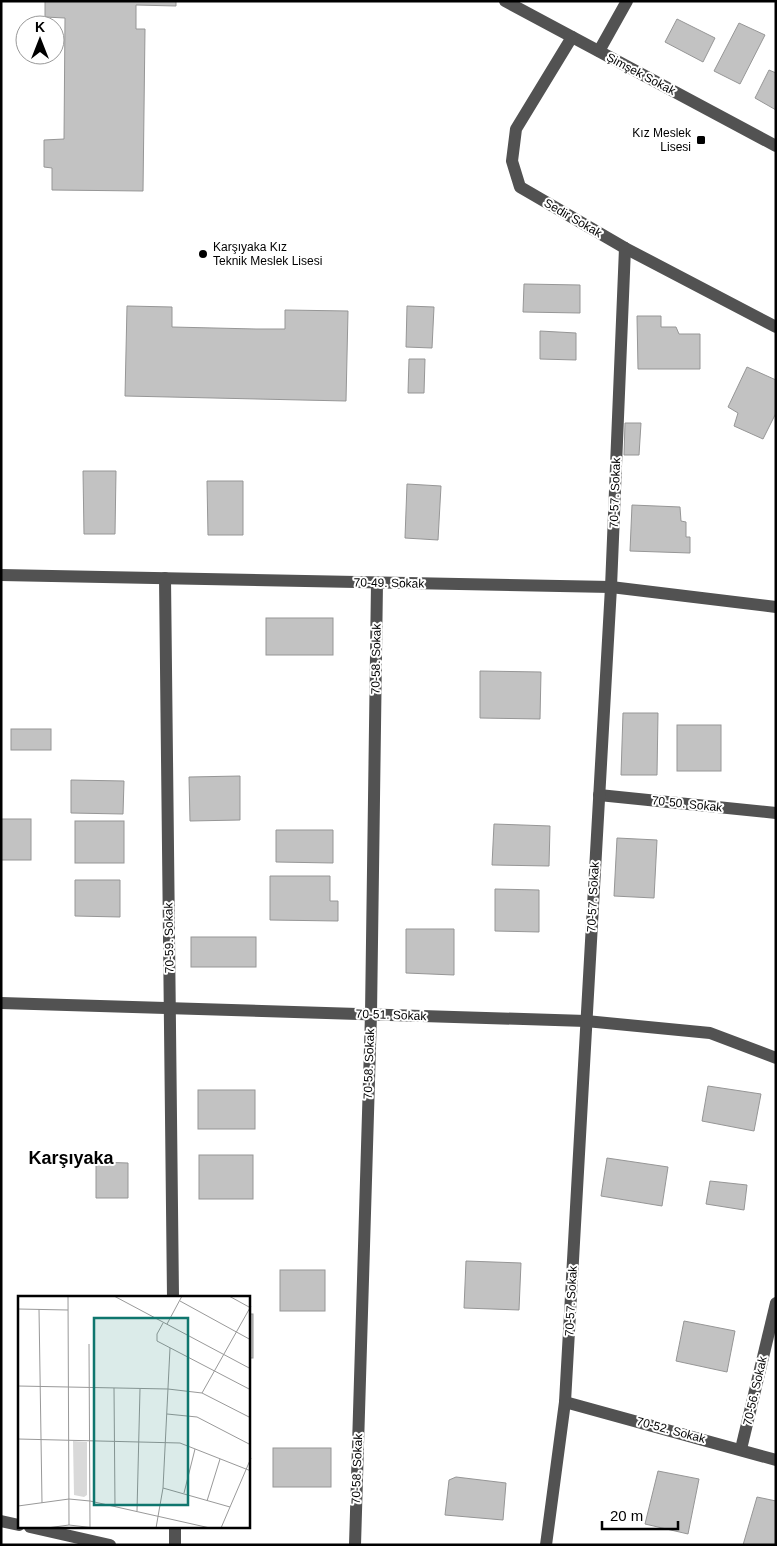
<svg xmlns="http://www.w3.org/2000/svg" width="777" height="1546" font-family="Helvetica,sans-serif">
<rect width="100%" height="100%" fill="#fff"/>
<!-- building -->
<g fill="#c2c2c2" stroke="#969696">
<polygon points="45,1 176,1 176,6 136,5 136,29 145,29 143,191 52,190 52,168 44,167 44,140 64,139 65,18 45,17"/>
<polygon points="677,19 715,38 703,62 665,42"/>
<polygon points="739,23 765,35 740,84 714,71"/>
<polygon points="769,70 776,73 776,110 755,98"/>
<polygon points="524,284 580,285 580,313 523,312"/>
<polygon points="127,306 172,307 172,327 256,329 285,329 285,310 348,311 346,401 125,396"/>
<polygon points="407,306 434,307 432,348 406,347"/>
<polygon points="637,316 661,316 661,327 676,327 679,334 700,334 700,369 638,369"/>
<polygon points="540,331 576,333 576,360 540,359"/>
<polygon points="409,359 425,359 424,393 408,393"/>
<polygon points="747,367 776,380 776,413 763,439 734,426 738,413 728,407"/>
<polygon points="625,423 641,423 639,455 624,455"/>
<polygon points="83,471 116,471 115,534 84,534"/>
<polygon points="207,481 243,481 243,535 208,535"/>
<polygon points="407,484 441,486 438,540 405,538"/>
<polygon points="632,505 680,507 681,521 686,522 686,537 690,537 690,553 630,551"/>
<rect x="266" y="618" width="67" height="37"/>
<polygon points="480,671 541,672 540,719 480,718"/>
<polygon points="623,713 658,713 657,775 621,775"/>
<rect x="677" y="725" width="44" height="46"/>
<rect x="11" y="729" width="40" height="21"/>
<polygon points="240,776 240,820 190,821 189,777"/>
<polygon points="71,780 124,781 123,814 71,813"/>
<rect x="1" y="819" width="30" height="41"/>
<rect x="75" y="821" width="49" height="42"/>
<polygon points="494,824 550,826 549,866 492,865"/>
<polygon points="276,830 333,830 333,863 276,862"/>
<polygon points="617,838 657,840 654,898 614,896"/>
<polygon points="270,876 330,876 330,901 338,901 338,921 270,920"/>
<polygon points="75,880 120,880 120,917 75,916"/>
<polygon points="495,889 539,890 539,932 495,931"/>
<polygon points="406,929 454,929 454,975 406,973"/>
<rect x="191" y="937" width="65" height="30"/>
<polygon points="708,1086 761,1094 754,1131 702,1121"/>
<rect x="198" y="1090" width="57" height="39"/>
<rect x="199" y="1155" width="54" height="44"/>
<polygon points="607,1158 668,1167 662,1206 601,1196"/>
<polygon points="96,1162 128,1163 128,1198 96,1198"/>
<polygon points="710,1181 747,1185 744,1210 706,1204"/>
<polygon points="466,1261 521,1263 519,1310 464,1308"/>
<rect x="280" y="1270" width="45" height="41"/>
<rect x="249" y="1314" width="4" height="44"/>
<polygon points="684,1321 735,1331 727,1372 676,1361"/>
<rect x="273" y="1448" width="58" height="39"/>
<polygon points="658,1471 699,1479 688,1534 645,1524"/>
<polygon points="456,1477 506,1483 503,1520 445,1515 449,1480"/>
<polygon points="757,1497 776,1501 776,1545 743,1545"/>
</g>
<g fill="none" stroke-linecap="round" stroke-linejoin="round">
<!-- minor -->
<g stroke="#525252" stroke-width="12">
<polyline points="505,1 776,146"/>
<polyline points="572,37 516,129 512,161 520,187 625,248 776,327"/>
<polyline points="599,51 627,1"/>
<polyline points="1,575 611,587 776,607"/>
<polyline points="165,578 173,1297"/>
<polyline points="599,795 776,813"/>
<polyline points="1,1003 586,1021 710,1033 776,1058"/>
<polyline points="565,1402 776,1460"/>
<polyline points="741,1449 776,1303"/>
<polyline points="1,1521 19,1525"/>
<polyline points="30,1527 110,1545"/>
<polyline points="175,1527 175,1545"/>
<polyline points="355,1545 371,1014 377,583"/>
<polyline points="546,1545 565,1402 611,587 625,248"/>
</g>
</g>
<!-- markers -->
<g fill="#000" stroke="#fff" stroke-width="2">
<rect x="696" y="135" width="10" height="10" rx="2.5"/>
<circle cx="203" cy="254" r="5"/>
</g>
<g text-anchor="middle" stroke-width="4" stroke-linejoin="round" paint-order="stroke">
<!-- street labels -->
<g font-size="12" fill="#000" stroke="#fff">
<text transform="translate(641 74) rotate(28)" y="4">Şimşek Sokak</text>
<text transform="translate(573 218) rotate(30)" y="4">Sedir Sokak</text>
<text transform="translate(615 493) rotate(-88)" y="4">70-57. Sokak</text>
<text transform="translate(389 583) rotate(1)" y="4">70-49. Sokak</text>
<text transform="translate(376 659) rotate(-89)" y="4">70-58. Sokak</text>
<text transform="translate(687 804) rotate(6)" y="4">70-50. Sokak</text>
<text transform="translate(593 897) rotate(-87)" y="4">70-57. Sokak</text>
<text transform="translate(169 938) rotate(-91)" y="4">70-59. Sokak</text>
<text transform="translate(391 1015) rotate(2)" y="4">70-51. Sokak</text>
<text transform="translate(369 1064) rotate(-88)" y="4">70-58. Sokak</text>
<text transform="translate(571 1301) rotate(-87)" y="4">70-57. Sokak</text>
<text transform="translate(755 1391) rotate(-77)" y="4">70-56. Sokak</text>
<text transform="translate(671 1430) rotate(15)" y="4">70-52. Sokak</text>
<text transform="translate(357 1469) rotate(-88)" y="4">70-58. Sokak</text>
</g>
<!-- poi labels -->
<g font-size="12" fill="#000" stroke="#fff" text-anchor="end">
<text x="691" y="137">Kız Meslek<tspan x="691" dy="14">Lisesi</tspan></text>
<text x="213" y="251" text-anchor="start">Karşıyaka Kız<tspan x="213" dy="14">Teknik Meslek Lisesi</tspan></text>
</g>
<!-- district labels -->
<g font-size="18" font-weight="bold" fill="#000" stroke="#fff">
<text x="71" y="1164">Karşıyaka</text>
</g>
</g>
<!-- overview -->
<g transform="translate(18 1296)">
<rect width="232" height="232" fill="#fff"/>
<path d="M 55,145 L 69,146 L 69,199 L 66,201 L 56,199 Z" fill="#d9d9d9"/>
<path fill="none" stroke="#999" stroke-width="1" d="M 50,0 L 51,229M 96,0 L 233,73M 211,0 L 231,11M 162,5 L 233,44M 0,13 L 50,14M 21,13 L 24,207M 145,27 L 139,38 L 139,45 L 233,94M 149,28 L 164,0M 71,48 L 72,231M 0,90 L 150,93 L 184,97 L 233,122M 96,92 L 97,211M 184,97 L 233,10M 149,118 L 179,121 L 233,149M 0,143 L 162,147 L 233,175M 145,192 L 212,211M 166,197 L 177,153M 189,205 L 202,163M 0,210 L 51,203 L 72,205 L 192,232M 119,215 L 122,93M 29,232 L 51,229 L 77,232M 138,232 L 145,192 L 152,52M 203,232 L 233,162"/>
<path fill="#0f766e" fill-opacity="0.15" stroke="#0f766e" stroke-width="2.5" d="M 76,22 L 170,22 L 170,209 L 76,209 Z"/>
<rect width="232" height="232" fill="none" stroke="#000" stroke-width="2.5"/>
</g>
<!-- border -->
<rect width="777" height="1546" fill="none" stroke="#000000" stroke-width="5"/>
<!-- north arrow -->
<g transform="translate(40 40)"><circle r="24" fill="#ffffff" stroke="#999999"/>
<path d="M0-4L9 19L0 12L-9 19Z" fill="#000000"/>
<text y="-8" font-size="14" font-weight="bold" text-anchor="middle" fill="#000000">K</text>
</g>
<!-- scale -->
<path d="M602 1521v8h76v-8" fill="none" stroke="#000000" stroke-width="2.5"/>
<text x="610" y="1521" font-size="15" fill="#000000" stroke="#ffffff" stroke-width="4" paint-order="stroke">20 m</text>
</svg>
